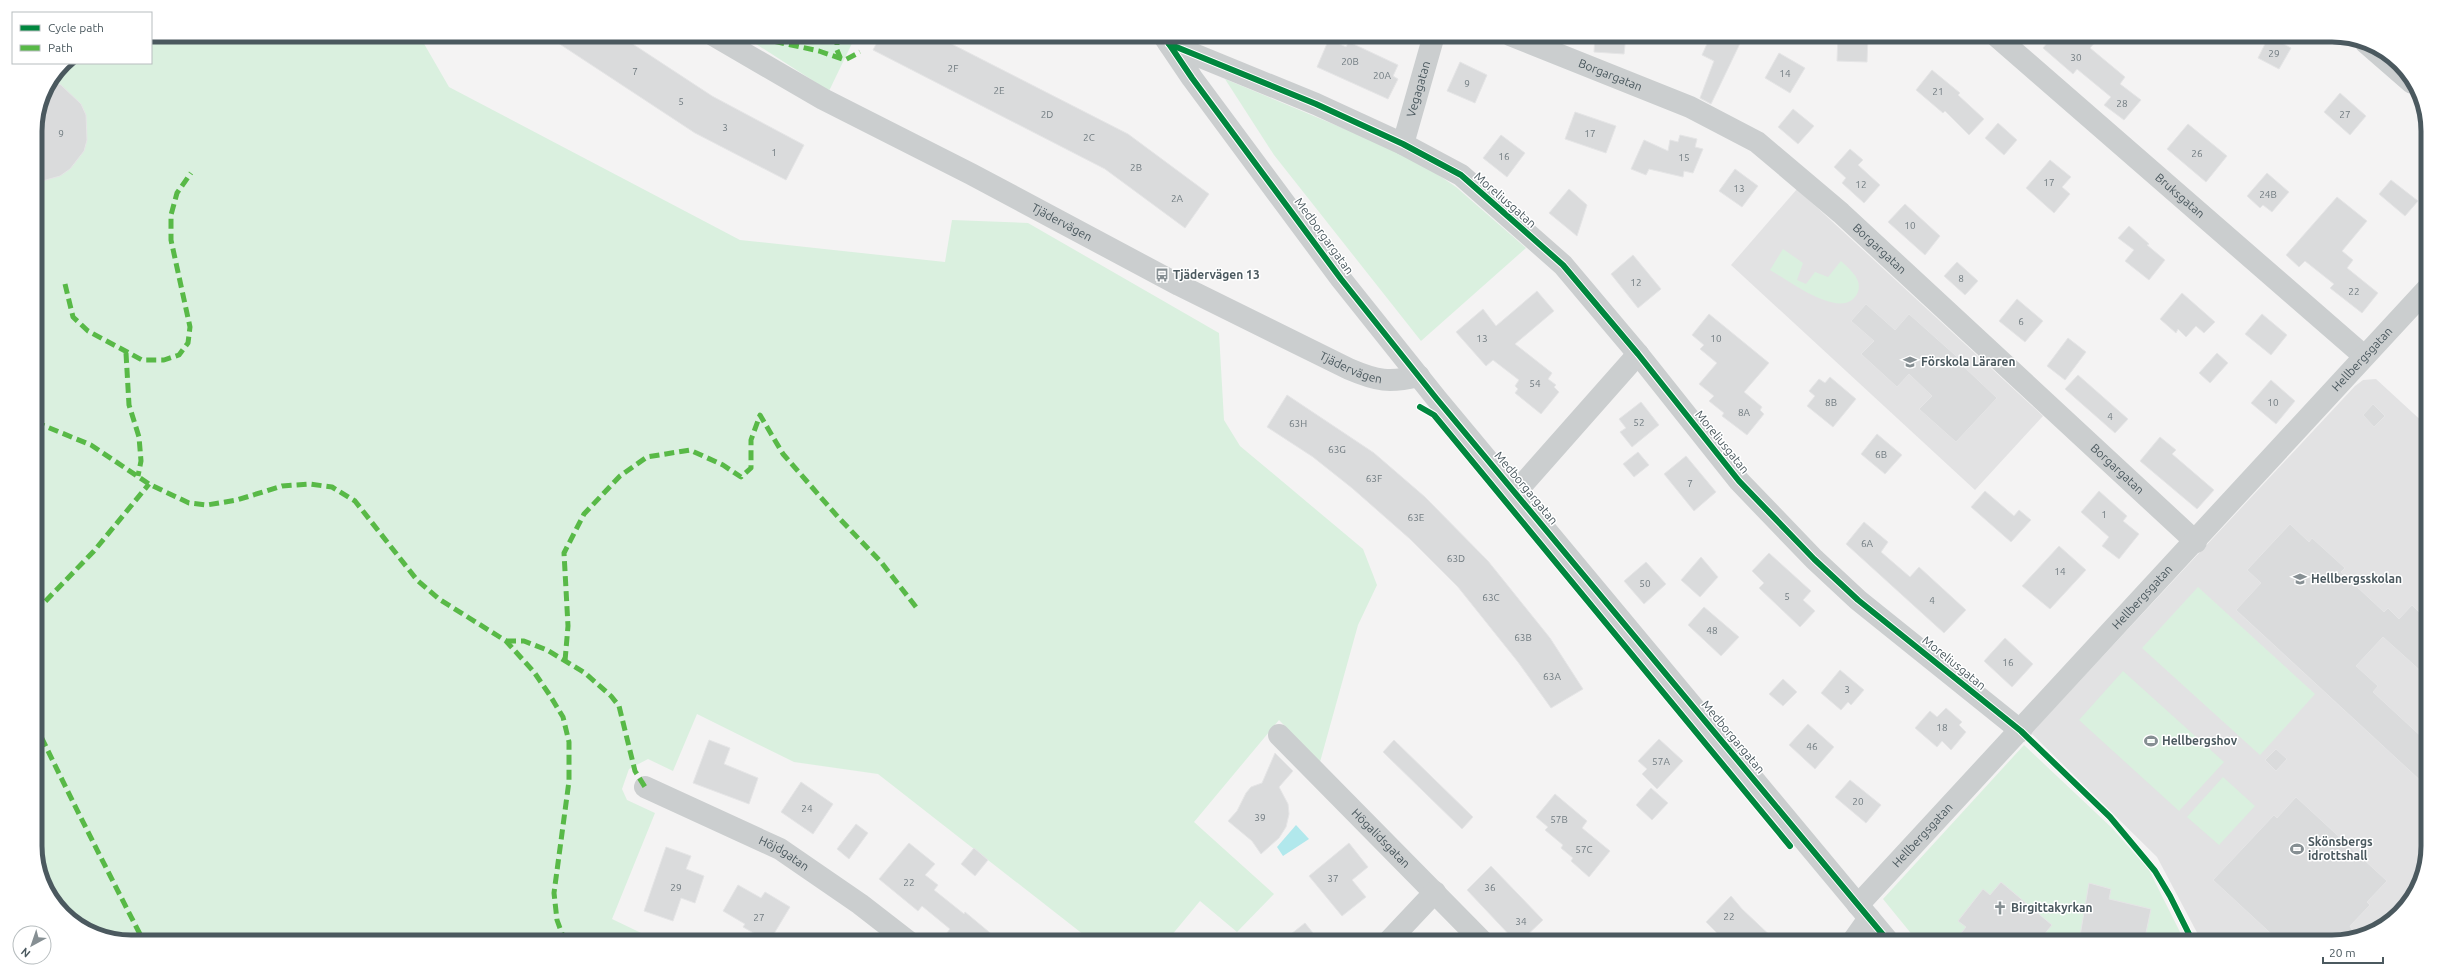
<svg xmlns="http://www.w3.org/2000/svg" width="2463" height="977" font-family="Ubuntu,sans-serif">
<rect width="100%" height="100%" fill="#f4f3f3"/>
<!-- education -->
<g fill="#e2e2e3">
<polygon points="1797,189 2043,416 1975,490 1731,265"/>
<polygon points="2376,379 2426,425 2423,877 2408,905 2385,926 2332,942 2202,942 2157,857 2031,733 2355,386 2363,380"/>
</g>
<!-- green -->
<g fill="#daf0df">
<polygon points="151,35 419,35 449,87 740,240 945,262 952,220 1028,223 1219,333 1224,420 1240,446 1363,549 1377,585 1358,625 1320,762 1279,720 1194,822 1274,894 1237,932 1200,901 1166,942 1093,942 878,774 794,762 697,714 673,771 648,759 629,769 622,789 627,800 655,813 612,919 660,942 131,942 100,937 55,905 35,852 35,125 42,94 63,63 151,63"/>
<polygon points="742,35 856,35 829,91"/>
<polygon points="1225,79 1412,157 1456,187 1526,248 1421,341 1274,155"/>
<path d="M 1783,249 L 1803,263 L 1797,280 L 1806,284 L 1815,272 L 1828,277 L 1841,261 C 1850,270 1864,280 1857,294 C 1842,322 1788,280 1770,270 Z"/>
<polygon points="2198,587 2315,694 2260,755 2142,648"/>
<polygon points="2123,671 2224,762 2179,811 2079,720"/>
<polygon points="2024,745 2112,828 2149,870 2185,942 1918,942 1883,899"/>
<polygon points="2223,777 2255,806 2219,845 2187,817"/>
</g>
<!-- water -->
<polygon fill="#b1e8ec" points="1296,825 1309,839 1283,856 1277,847"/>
<!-- building -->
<g fill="#dadbdc" stroke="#e5e5e6">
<polygon points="546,35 619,35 712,96 804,145 786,180 695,133"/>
<polygon points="881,35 934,35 1128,134 1209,194 1185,228 1105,169 873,50"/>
<polygon points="1595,35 1626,35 1624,54 1594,52"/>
<polygon points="1711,35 1744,35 1711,104 1700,98 1714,61 1702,55"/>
<polygon points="1838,35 1868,35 1867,62 1837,61"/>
<polygon points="2054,35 2101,35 2090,48 2125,77 2120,84 2141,100 2124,120 2104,105 2111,97 2077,69 2073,74 2043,48"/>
<polygon points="2269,36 2291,48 2279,69 2258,58"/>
<polygon points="1329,39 1346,47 1349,42 1398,65 1393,76 1398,79 1388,99 1317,67"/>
<polygon points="1779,53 1805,68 1790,93 1765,78"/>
<polygon points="1460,62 1487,75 1475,103 1447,91"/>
<polygon points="1932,70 1960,93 1958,95 1984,119 1969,135 1945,111 1943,113 1916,90"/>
<polygon points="51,81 61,85 81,104 86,115 87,140 84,151 70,169 60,176 35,183 35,125 42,94"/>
<polygon points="2340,93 2366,116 2350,135 2324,112"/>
<polygon points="1793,109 1814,126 1798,144 1778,127"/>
<polygon points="1575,112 1616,126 1606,153 1565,139"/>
<polygon points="1998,123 2017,140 2004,155 1985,138"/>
<polygon points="2188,124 2227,156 2206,182 2167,149"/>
<polygon points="1501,135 1525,153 1507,177 1483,158"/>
<polygon points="1680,135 1697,139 1695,147 1703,149 1693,173 1684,171 1683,177 1649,169 1646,175 1631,169 1644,140 1668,151 1670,140 1678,142"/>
<polygon points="1850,149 1863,160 1858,165 1880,185 1864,203 1842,183 1846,178 1834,167"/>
<polygon points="2050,160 2071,177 2062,187 2070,194 2054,213 2026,188"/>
<polygon points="1735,169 1758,186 1742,207 1719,191"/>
<polygon points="2267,173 2289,192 2272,212 2263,205 2260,208 2247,196"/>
<polygon points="2391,180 2418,201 2405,216 2379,194"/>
<polygon points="1569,189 1587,205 1577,236 1549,213"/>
<polygon points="2337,197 2367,221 2342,251 2353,260 2347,268 2378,293 2362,313 2330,288 2334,284 2305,261 2299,267 2286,255"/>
<polygon points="1905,204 1940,236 1925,255 1888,222"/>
<polygon points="2129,226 2149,244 2147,245 2165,260 2149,280 2125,261 2134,250 2118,238"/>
<polygon points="1633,255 1661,289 1638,308 1611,274"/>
<polygon points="1957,262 1978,281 1965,295 1944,276"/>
<polygon points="1537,291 1554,311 1515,344 1552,373 1548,379 1556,385 1554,387 1559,392 1541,414 1515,393 1518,389 1515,386 1519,380 1493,360 1486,366 1456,332 1483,309 1496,326"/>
<polygon points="2182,293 2215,322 2204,333 2196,326 2186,337 2178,329 2176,333 2160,319"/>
<polygon points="2017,299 2043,321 2025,342 1999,321"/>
<polygon points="1866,304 1895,330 1909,314 1964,363 1962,365 1997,398 1956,442 1919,409 1932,396 1909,374 1897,387 1861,354 1874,341 1851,321"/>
<polygon points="1709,314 1769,363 1744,392 1762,407 1760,410 1764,414 1747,435 1722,416 1724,413 1709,401 1714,396 1699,384 1717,363 1700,349 1704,345 1692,335"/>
<polygon points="2262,314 2287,335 2271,355 2245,334"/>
<polygon points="2068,338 2086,352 2065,380 2047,366"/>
<polygon points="2217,353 2228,363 2210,383 2199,373"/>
<polygon points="2078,375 2128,419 2115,433 2065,389"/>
<polygon points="1830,377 1856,399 1833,427 1807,406 1815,396 1809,391 1819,379 1825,383"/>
<polygon points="2271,380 2295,401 2276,424 2251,403"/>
<polygon points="1287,395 1374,453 1425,497 1488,561 1550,638 1583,689 1551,708 1518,662 1458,587 1410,539 1352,488 1313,457 1267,427"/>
<polygon points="1641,402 1659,425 1632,447 1620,432 1626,428 1619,419"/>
<polygon points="2373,404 2385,416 2374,427 2363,415"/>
<polygon points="1877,434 1902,455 1885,474 1861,454"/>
<polygon points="2160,437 2176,450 2172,454 2214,490 2197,509 2140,461"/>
<polygon points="1638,452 1649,465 1634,477 1623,464"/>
<polygon points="1686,456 1716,492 1694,511 1664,474"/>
<polygon points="1985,491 2014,516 2019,510 2031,520 2011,542 1971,507"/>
<polygon points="2099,491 2127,516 2123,521 2139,534 2119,559 2102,546 2109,537 2081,512"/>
<polygon points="1864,522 1888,542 1881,552 1910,577 1919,567 1966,610 1944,633 1846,544"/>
<polygon points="2290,524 2309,542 2312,538 2345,568 2341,572 2384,612 2388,608 2399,619 2412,605 2425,618 2424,674 2383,637 2356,666 2378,686 2373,692 2424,739 2423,783 2236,610 2261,583 2247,570"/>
<polygon points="2059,546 2086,570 2050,609 2022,586"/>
<polygon points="1769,553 1811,591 1803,600 1815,611 1800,627 1759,588 1764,583 1752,571"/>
<polygon points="1701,557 1718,577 1700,597 1681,580"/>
<polygon points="1646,562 1666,584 1644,604 1624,581"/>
<polygon points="1704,607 1739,637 1721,656 1688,625"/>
<polygon points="2005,638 2033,664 2012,687 1984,661"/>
<polygon points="1840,670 1864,690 1851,705 1848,702 1841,710 1821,693"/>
<polygon points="1783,679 1797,692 1783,706 1769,694"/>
<polygon points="1946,708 1962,722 1959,725 1966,732 1951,750 1942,741 1937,747 1915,728 1930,711 1937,717"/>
<polygon points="1808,724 1834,747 1815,769 1789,745"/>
<polygon points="1659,739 1683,761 1657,789 1642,774 1647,769 1638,761"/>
<polygon points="709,740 730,748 724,764 758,778 749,804 693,783"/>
<polygon points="1394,740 1473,817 1462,829 1383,752"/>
<polygon points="2276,749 2287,759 2276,771 2265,760"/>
<polygon points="1275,753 1293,771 1279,787 1288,804 1289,814 1286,827 1279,838 1261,854 1252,841 1228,821 1237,811 1246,793 1251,787 1262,783"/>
<polygon points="1850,780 1881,805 1866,823 1835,797"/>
<polygon points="801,782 833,804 813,834 781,812"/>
<polygon points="1651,788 1668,803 1652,820 1636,805"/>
<polygon points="1555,794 1587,821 1582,828 1610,851 1589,877 1571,861 1573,858 1561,848 1563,845 1545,830 1548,827 1536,817"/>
<polygon points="2296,797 2387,881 2367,902 2370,905 2350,926 2355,935 2332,942 2280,942 2213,880 2274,815 2277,818"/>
<polygon points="856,824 868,833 849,859 837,849"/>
<polygon points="909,843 935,864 925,875 938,885 934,890 964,914 965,912 1001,942 957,942 947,933 950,929 922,906 918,911 879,879"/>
<polygon points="1349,843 1368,867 1352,880 1366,897 1342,916 1309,876"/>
<polygon points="666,847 691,856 686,869 704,876 695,903 681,898 673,921 644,911"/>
<polygon points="974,848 988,860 975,876 961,864"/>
<polygon points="1491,866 1543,920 1520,942 1516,942 1467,890"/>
<polygon points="2001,882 2052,925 2038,942 1954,942 1966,927 1958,921 1983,889 1990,895"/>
<polygon points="2089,883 2111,889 2109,899 2151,909 2144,942 2079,942"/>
<polygon points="738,885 761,898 765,892 790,907 769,942 743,927 745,924 723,911"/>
<polygon points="1731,896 1742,909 1777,942 1726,942 1706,922"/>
<polygon points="1305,923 1320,942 1281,942"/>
</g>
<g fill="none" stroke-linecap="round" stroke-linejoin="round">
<!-- minor -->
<g stroke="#cbcecf" stroke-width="22">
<path id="s1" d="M 713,35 L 823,99 L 971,174 L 1179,285 L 1349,369 C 1377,381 1389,383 1419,376"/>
<polyline points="1163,35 1192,78 1341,279 1436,398 1889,942"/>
<path id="s2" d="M 1510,35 L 1690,107 L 1757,142 L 1841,213 L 2196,542"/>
<path id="s3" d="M 1995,35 L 2364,356"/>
<polyline points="2366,43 2412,83"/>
<polyline points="1169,44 1316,104 1403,144 1461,175 1563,265 1638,354 1739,481 1814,559 1858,600 2021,731"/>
<path id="s4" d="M 1403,144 L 1434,35"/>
<polyline points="1516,492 1638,354"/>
<path id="s5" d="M 1279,735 L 1483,942"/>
<path id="s6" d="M 645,787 L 780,849 L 860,904 L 909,942"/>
<path id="s7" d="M 1858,905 L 2427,289"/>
<polyline points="1388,942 1435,892"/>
<polyline points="1852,942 1869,918"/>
</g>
<!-- quiet -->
<g stroke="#58b947" stroke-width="5" stroke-dasharray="10 5" stroke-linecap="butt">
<polyline points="745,35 819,51 845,60 860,52"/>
<polyline points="837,35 837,50 840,57"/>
<polyline points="65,284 73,317 88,331 142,360 164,360 179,355 188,343 190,327 171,240 171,215 177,193 191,173"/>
<polyline points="126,353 129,405 139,437 141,461 138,476"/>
<polyline points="35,422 91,445 149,484 189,503 207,505 237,500 282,486 309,484 332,487 355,501 417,580 439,599 506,641 534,672 549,694 563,717 569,742 569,781 554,893 557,920 565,942"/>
<polyline points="35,612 94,551 149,484"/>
<polyline points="506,641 524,641 547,650 585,673 611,696 619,706 635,771 645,787"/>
<polyline points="565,661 568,626 564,553 584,514 620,476 647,457 690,450 723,465 741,477 751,468 751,440 760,415 783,454 838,517 881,562 916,607"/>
<path d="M 35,724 C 70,797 107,870 144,942"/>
</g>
<!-- cycleway casing -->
<g stroke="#fff" stroke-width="8">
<g id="cycleway">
<polyline points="1163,35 1192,78 1341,279 1436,398 1889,942"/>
<polyline points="1169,44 1316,104 1403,144 1461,175 1563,265 1638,354 1739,481 1814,559 1858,600 2021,731 2110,817 2155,871 2170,896 2193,942"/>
<polyline points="1420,407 1434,415 1790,846"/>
</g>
</g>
<!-- cycleway -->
<use href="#cycleway" stroke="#00873e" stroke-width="6"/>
</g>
<!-- icons -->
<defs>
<g id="bus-bare" transform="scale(1.08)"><path d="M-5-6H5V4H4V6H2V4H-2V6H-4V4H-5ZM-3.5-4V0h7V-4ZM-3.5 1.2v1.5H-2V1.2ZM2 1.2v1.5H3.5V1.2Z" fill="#868f93" stroke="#fff" stroke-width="2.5" paint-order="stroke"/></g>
<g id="school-bare" transform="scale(1.08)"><path d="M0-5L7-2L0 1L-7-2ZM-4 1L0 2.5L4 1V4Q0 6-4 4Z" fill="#868f93" stroke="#fff" stroke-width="2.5" paint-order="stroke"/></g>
<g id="stadium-bare" transform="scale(1.08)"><path d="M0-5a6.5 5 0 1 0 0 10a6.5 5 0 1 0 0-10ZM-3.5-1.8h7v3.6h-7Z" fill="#868f93" stroke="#fff" stroke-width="2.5" paint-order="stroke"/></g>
<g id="church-bare" transform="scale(1.08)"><path d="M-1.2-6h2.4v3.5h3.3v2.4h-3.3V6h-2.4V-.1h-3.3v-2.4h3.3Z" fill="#868f93" stroke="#fff" stroke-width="2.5" paint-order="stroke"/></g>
</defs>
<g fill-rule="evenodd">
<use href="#bus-bare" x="1162" y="275"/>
<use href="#school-bare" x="1910" y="362"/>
<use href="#school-bare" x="2300" y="579"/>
<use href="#stadium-bare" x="2151" y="741"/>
<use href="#stadium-bare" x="2297" y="849"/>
<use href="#church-bare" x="2000" y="908"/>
</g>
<g text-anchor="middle" stroke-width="3" stroke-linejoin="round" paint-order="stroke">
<!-- number labels -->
<g font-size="10" fill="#707b80">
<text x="2274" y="57">29</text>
<text x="2076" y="61">30</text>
<text x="1350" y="65">20B</text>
<text x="953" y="72">2F</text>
<text x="635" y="75">7</text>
<text x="1785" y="77">14</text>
<text x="1382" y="79">20A</text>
<text x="1467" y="87">9</text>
<text x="999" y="94">2E</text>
<text x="1938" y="95">21</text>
<text x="681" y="105">5</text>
<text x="2122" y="107">28</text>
<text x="1047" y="118">2D</text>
<text x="2345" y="118">27</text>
<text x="725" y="131">3</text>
<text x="61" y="137">9</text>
<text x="1590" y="137">17</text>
<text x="1089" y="141">2C</text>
<text x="774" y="156">1</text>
<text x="2197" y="157">26</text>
<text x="1504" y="160">16</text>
<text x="1684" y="161">15</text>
<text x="1136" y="171">2B</text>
<text x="2049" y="186">17</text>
<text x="1861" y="188">12</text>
<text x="1739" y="192">13</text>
<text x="2268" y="198">24B</text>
<text x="1177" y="202">2A</text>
<text x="1910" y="229">10</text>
<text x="1961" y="282">8</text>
<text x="1636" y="286">12</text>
<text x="2354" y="295">22</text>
<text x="2021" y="325">6</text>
<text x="1482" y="342">13</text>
<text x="1716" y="342">10</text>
<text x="1535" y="387">54</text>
<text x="1831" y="406">8B</text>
<text x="2273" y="406">10</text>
<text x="1744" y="416">8A</text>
<text x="2110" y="420">4</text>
<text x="1639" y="426">52</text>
<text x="1298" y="427">63H</text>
<text x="1337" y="453">63G</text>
<text x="1881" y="458">6B</text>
<text x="1374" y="482">63F</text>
<text x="1690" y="487">7</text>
<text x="2104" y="518">1</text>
<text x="1416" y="521">63E</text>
<text x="1867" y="547">6A</text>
<text x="1456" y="562">63D</text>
<text x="2060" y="575">14</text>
<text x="1645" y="587">50</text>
<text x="1787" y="600">5</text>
<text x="1491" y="601">63C</text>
<text x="1932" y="604">4</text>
<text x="1712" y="634">48</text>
<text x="1523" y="641">63B</text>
<text x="2008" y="666">16</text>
<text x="1552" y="680">63A</text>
<text x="1847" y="693">3</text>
<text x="1942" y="731">18</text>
<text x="1812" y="750">46</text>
<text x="1661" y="765">57A</text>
<text x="1858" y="805">20</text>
<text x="807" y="812">24</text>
<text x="1260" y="821">39</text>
<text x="1559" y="823">57B</text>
<text x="1584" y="853">57C</text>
<text x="1333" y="882">37</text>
<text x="909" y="886">22</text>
<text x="676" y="891">29</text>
<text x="1490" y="891">36</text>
<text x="1729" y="920">22</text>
<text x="759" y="921">27</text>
<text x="1521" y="925">34</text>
</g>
<!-- street labels -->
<g font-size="12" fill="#4b595f" stroke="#fff">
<text dy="4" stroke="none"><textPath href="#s2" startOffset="108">Borgargatan</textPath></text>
<text dy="4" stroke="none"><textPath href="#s4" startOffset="57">Vegagatan</textPath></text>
<text dy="4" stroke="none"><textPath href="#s3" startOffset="245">Bruksgatan</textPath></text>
<text transform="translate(1505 200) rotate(41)" y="4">Moreliusgatan</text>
<text dy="4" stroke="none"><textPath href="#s1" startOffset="396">Tjädervägen</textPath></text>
<text transform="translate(1324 236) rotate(54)" y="4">Medborgargatan</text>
<text dy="4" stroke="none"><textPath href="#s2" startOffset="432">Borgargatan</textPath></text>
<text dy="4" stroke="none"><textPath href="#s7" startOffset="743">Hellbergsgatan</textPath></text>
<text dy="4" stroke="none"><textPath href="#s1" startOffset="720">Tjädervägen</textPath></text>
<text transform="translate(1722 442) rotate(51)" y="4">Moreliusgatan</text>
<text dy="4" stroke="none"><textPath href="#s2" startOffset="756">Borgargatan</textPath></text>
<text transform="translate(1526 488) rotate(50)" y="4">Medborgargatan</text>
<text dy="4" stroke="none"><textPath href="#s7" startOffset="419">Hellbergsgatan</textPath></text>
<text transform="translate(1954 663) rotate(39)" y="4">Moreliusgatan</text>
<text transform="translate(1733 737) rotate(50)" y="4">Medborgargatan</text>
<text dy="4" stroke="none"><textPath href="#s7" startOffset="95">Hellbergsgatan</textPath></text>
<text dy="4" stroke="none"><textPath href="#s5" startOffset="145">Högalidsgatan</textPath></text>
<text dy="4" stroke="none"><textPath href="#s6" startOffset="154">Höjdgatan</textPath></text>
</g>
<!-- poi labels -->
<g font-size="12" font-weight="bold" fill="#4b595f" stroke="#fff" text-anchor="start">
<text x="1173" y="279">Tjädervägen 13</text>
<text x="1921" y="366">Förskola Läraren</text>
<text x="2311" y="583">Hellbergsskolan</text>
<text x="2162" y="745">Hellbergshov</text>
<text x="2308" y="846">Skönsbergs<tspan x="2308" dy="14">idrottshall</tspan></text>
<text x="2011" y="912">Birgittakyrkan</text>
</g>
</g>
<!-- crop -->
<path d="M0 0H2463V977H0ZM131 42H2332A89 89 0 0 1 2421 131V846A89 89 0 0 1 2332 935H131A89 89 0 0 1 42 846V131A89 89 0 0 1 131 42Z" fill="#fff" fill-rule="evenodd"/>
<path fill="none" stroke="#4b595f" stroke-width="5" d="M131 42H2332A89 89 0 0 1 2421 131V846A89 89 0 0 1 2332 935H131A89 89 0 0 1 42 846V131A89 89 0 0 1 131 42Z"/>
<!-- legend -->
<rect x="12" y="12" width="140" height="52" fill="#ffffff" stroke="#b7bdbf"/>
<rect x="20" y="25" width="20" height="6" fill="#00873e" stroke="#b7bdbf"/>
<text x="48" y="32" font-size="12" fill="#4b595f">Cycle path</text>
<rect x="20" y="45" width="20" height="6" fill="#58b947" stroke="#b7bdbf"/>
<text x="48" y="52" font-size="12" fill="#4b595f">Path</text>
<!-- north arrow -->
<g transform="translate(32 945) rotate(220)"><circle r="19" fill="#ffffff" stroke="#b7bdbf"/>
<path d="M0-3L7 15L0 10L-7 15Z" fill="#868f93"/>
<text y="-6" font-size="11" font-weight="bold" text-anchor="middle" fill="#4b595f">N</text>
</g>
<!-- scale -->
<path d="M2323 957v6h60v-6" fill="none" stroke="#4b595f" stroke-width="2"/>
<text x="2329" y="957" font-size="12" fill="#4b595f" stroke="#ffffff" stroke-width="3" paint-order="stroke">20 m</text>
</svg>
